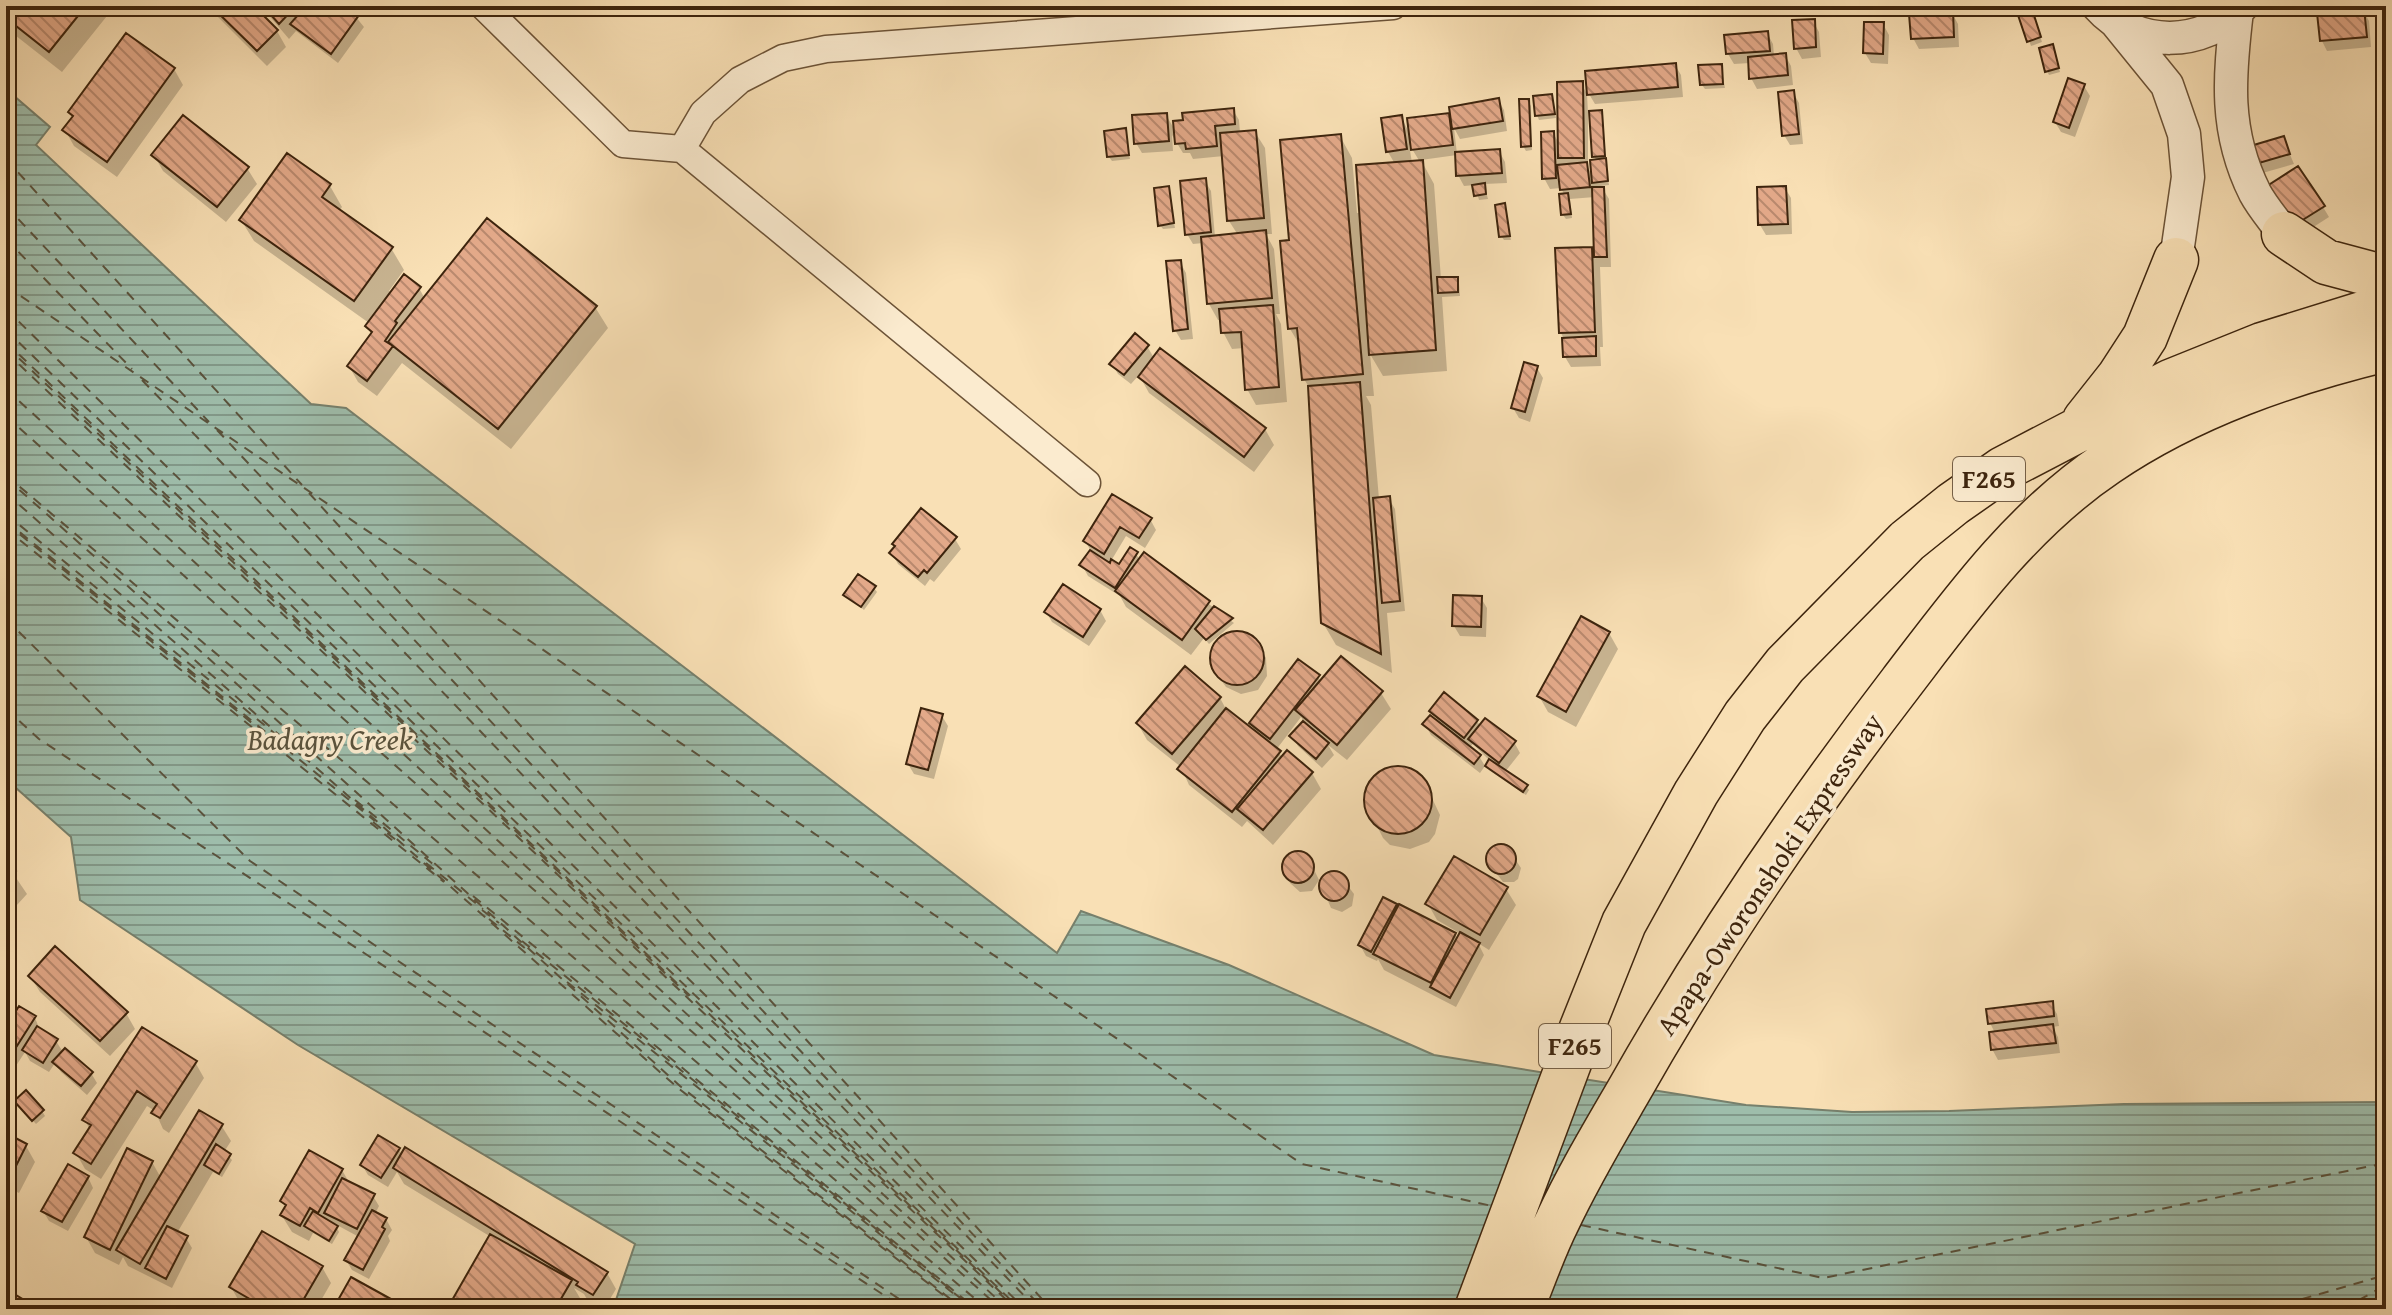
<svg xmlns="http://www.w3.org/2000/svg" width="2392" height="1315" font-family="'Gentium Book Plus',serif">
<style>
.water{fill:url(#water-rules);stroke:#77806c;stroke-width:2}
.shadow{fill:#0003;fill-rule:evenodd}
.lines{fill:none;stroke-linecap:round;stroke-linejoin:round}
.ferry{stroke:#5a523c;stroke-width:2;stroke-dasharray:10 8;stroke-linecap:butt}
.building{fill:url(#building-back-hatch);stroke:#3d240d;stroke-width:2}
.minor-casing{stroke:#6c5337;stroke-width:29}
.tertiary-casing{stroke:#6c5337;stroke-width:35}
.motorway-casing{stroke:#3d240d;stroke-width:47}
.minor{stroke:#fbebcf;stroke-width:26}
.tertiary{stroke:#fbebcf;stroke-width:32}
.motorway{stroke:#f9e0b5;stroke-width:44}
.labels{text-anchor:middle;stroke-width:7;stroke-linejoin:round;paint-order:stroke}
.shield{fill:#fbebcf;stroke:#766047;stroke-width:2}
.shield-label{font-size:26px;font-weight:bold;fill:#3d240d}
.street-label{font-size:28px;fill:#3d240d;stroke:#fbebcf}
.water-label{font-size:30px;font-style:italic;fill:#5a523c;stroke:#fbebcf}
</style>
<defs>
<pattern id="water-rules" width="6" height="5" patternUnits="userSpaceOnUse" patternTransform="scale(2)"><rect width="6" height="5" fill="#9ebdab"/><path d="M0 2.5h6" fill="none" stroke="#82998a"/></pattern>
<pattern id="building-back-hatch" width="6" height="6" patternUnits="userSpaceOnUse" patternTransform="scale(2)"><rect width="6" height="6" fill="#e3a989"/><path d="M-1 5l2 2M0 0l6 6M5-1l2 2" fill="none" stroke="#b9896e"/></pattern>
</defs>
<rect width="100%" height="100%" fill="#f9e0b5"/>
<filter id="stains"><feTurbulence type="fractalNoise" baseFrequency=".0025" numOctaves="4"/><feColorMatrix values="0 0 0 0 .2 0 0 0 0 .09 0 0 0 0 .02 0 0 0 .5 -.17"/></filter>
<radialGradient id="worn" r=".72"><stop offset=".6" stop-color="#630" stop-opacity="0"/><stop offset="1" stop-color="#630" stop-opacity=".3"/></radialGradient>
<path class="water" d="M6,89L50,127L36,145L311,404L346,408L1057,953L1081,911L1229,965L1434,1055L1746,1105L1852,1112L1949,1111L2124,1104L2386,1102V1309H628L616,1300L635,1244L298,1045L80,900L71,837L6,779Z"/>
<path class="shadow" d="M6,6H115L62,72L6,28Z
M207,6H251L277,31L286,47L267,66Z
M261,6H347L364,27L338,63L296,31L289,39Z
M2017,6H2030L2042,42L2031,46Z
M2363,10L2369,21L2371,47L2327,51L2322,41L2319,15Z
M1952,13L1958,24L1959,47L1919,49L1913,38Z
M1813,21L1819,32L1821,57L1802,59L1796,48Z
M1883,24L1889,35L1888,64L1871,63L1865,53Z
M1767,33L1773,44L1774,56L1785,55L1791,66L1793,85L1757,89L1751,78L1750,63L1734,64L1728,54Z
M2054,51L2060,72L2049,75L2047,71Z
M1675,65L1681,75L1683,97L1595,104L1589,94Z
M1721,66L1725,88L1705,89L1702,85Z
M174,69L183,85L117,177L74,146L65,130L74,118L70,112Z
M1581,83L1587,94L1588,113L1601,112L1603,117L1604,160L1609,185L1601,186L1609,199L1611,267H1600L1603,347H1600L1601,366L1571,367L1565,357L1564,339L1561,333L1591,249L1596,259L1595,197L1570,199L1572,218L1566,219L1563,215L1565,196L1561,188L1550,189L1544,178L1553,133L1560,145ZM1588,113H1591L1594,156L1597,161L1594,178L1588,168Z
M2084,86L2090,96L2075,137L2061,132L2055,122Z
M1793,92L1799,103L1803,144L1790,145L1784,135Z
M1551,96L1556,118L1539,120L1537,115Z
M1498,100L1504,110L1507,131L1460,139L1454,128L1457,154L1499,151L1505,162L1507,183L1484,184L1488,199L1479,200L1475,185L1464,186L1458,175L1457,155L1421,160L1434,184L1441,279H1457L1459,283L1460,296L1442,297L1447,371L1383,376L1370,354L1374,396H1366L1371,405L1379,499H1389L1395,509L1405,611L1387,613L1392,673L1336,645L1323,623L1310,389L1304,379L1301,347L1290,329L1291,242L1340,136L1352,158L1357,213H1361L1395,164L1388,152L1401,117L1410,134L1409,120L1452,114ZM1409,144L1420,162L1412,163Z
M1528,101L1531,106L1532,150L1526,151L1523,146Z
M1233,110L1239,120L1240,133L1255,132L1265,148L1272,234H1266L1274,249L1280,314H1276L1281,324L1287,402L1256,405L1247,389L1244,348L1232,349L1223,332L1222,320H1218L1209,304L1203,243L1193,244L1187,234L1205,181L1211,191L1215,237L1238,235L1229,221L1224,156L1193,159L1190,153H1183L1172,135L1173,151L1142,153L1136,143L1166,115L1176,132Z
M1124,130L1130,159L1112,161L1109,157Z
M2283,138L2294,164L2259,174L2253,164Z
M154,155L247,168L257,184L226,222L163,171Z
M330,186L342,207L339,211L391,248L404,270L389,291L392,293L419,288L425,299L595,307L608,328L511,449L402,363L377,396L358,382L349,366L372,335L367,326L369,323L254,241L241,220Z
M1168,188L1175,228L1163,229L1160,225Z
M1785,188L1791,198L1792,234L1766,235L1760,225Z
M2276,197L2323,207L2329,217L2301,235Z
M1504,206L1511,240H1504L1501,236Z
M1180,262L1186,273L1193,339L1181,340L1175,330Z
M1147,346L1154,358L1265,429L1274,445L1254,472L1149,393L1139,375L1131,384L1118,374L1112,364Z
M1537,368L1543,378L1530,422L1519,418L1513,408Z
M1113,496L1150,519L1156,530L1145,548L1126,536L1111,561L1119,566L1136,554L1140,560L1144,555L1234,623L1209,644L1204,638L1191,655L1126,607L1120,596L1088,576L1082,565L1091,551L1085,541Z
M955,539L961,549L934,582L930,579L925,586L898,564L892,553Z
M874,588L877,592L864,610L846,595Z
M1481,598L1487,608L1486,637L1460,636L1454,626Z
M1100,610L1106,621L1089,646L1052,622L1046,612Z
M1239,633L1247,635L1260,647L1266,658L1267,676L1258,690L1241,694L1226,687L1221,680L1214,669L1212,652L1222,638Z
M1609,633L1618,649L1576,727L1548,712L1539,696Z
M1318,677L1322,683L1381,693L1391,709L1347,760L1328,745L1334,755L1322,768L1298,746L1292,736L1304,722L1301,717L1276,750L1283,758L1312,773L1321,789L1273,845L1247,821L1242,827L1189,785L1181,767L1147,740L1138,724L1220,698L1227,711L1258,736L1251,723Z
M1432,711L1477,721L1481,727L1514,742L1520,753L1505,772L1526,786L1529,790L1526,795L1489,770L1487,766L1490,761L1473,744L1469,748L1479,756L1485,766L1480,773L1431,735L1425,724L1440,725Z
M942,716L948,726L934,779L914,774L908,764Z
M1396,768H1405L1423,779L1440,815L1435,834L1429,842L1410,849L1390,845L1383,838L1365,802L1366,792L1376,775Z
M1495,847H1507L1521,868L1518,879L1514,882H1503L1488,862L1491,851Z
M1303,854L1308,857L1319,880L1312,891L1300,892L1290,883L1283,866L1290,855Z
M6,863L27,894L6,917Z
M1339,874L1354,894L1352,906L1342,912L1331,908L1321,885L1327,875Z
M1506,889L1516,905L1489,950L1478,943L1484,955L1456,1007L1384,970L1378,959L1377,961L1366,956L1360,945L1396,905L1398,909L1455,934L1458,940L1461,934L1437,920L1428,904Z
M30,976L126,1013L135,1029L110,1056L40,992Z
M2051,1004L2057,1014L2059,1026L2052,1027L2058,1037L2060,1053L1998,1060L1992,1049L1995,1033L1990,1023Z
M35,1018L40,1030L56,1041L63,1052L91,1073L97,1083L87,1095L61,1072L55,1063L49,1072L30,1061L25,1052L14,1069L6,1064V1031Z
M143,1029L195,1062L204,1078L169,1133L163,1129L155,1111L147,1106L101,1179L85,1169L76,1153L90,1130L85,1120Z
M6,1083L13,1094L6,1111Z
M19,1106L42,1111L45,1116L36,1124Z
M221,1125L231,1141L224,1152L232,1160L222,1177L213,1172L177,1233L186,1238L192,1248L172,1288L128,1266L123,1257L119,1265L95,1253L86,1237L152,1162L161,1178Z
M6,1135L26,1146L35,1162L19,1193L7,1187L13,1197L6,1214Z
M399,1149L402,1156L607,1273L616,1289L604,1309L588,1301L584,1294L574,1288L583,1303L579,1309H449L491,1237L404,1184L397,1172L388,1187L368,1175L362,1165Z
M342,1170L350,1184L373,1196L379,1206L375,1214L386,1219L392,1230L388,1236L390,1241L369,1279L352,1270L346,1260L359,1237L335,1224L339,1232L332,1244L313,1233L309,1241L292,1232L282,1216L286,1209L282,1201Z
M88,1177L93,1188L68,1231L49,1221L43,1211Z
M322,1267L331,1283L316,1309H251L240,1303L231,1287Z"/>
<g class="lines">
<path class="ferry" d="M6,159L302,485
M6,206L209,422
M6,239L132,369
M6,286L1302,1164L1492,1206
M6,309L1025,1309
M6,330L1020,1309
M6,342L1018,1309
M6,346L689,996
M6,352L1016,1309
M142,380L1037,1309
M6,389L1008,1309
M6,416L1001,1309
M217,430L1043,1309
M6,475L987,1309
M6,478L185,637L680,1086L963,1309
M6,493L678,1088L961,1309
M309,493L1051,1309
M6,514L301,755
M6,521L375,821
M6,523L263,732
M6,529L444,882
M6,619L250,861L914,1309
M6,709L39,739L905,1309
M355,800L434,865
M373,822L396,840
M426,863L483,909
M473,896L976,1309
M482,910L499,923
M489,919L531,953
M522,941L955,1293
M567,982L954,1294
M1581,1225L1823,1278L2386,1163
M954,1293L974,1309
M2267,1309L2386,1275
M2343,1309L2386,1285
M2354,1309L2386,1302"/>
</g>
<path class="building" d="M6,6H86L49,52L6,18Z
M211,6H254L278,30L257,51Z
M263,6H296L279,24Z
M306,6H350L359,15L331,54L290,24Z
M2015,6H2031L2041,37L2027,42Z
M2364,8L2367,37L2320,41L2317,13Z
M1953,11L1954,37L1911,39L1909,14Z
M1815,19L1816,47L1794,49L1792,20Z
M1864,22H1884L1883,54L1863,53Z
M1768,31L1770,51L1726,54L1724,35Z
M126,33L175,68L107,162L62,130L73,116L68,112Z
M2053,44L2059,68L2045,72L2039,48Z
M1786,53L1788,75L1749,79L1748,57Z
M1676,63L1678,87L1587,95L1585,71Z
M1722,64L1723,84L1700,85L1698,65Z
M2068,78L2085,84L2069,128L2053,122Z
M1583,81L1584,158H1558L1557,82Z
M1794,90L1799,134L1782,136L1778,92Z
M1552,94L1555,114L1535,116L1533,96Z
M1499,98L1503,121L1452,129L1449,107Z
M1519,99H1529L1531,146L1521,147Z
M1234,108L1235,124L1215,126L1217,146L1186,149L1185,143L1175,144L1173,121L1183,120L1182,113Z
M1602,110L1605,156L1592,157L1589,111Z
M1167,113L1169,141L1134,144L1132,115Z
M1449,113L1453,145L1411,150L1407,118Z
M183,115L249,167L217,207L151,155Z
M1402,115L1407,149L1386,152L1381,118Z
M1126,128L1129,155L1107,157L1104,131Z
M1256,130L1264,218L1227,221L1220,133Z
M1554,131L1556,178L1542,179L1541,132Z
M1341,134L1363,374L1302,380L1297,328L1288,329L1280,241L1289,240L1280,140Z
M2284,136L2290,154L2252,165L2247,147Z
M1500,149L1502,173L1456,176L1455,152Z
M287,153L331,184L322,197L393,247L354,301L239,220Z
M1606,158L1608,181L1592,183L1590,160Z
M1423,160L1436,350L1369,355L1356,165Z
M1587,162L1590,187L1560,190L1557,165Z
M2298,166L2325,206L2293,226L2267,186Z
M1206,178L1211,232L1185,235L1180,181Z
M1485,183L1486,194L1474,196L1472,185Z
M1169,186L1174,223L1158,226L1154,188Z
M1786,186L1788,224L1758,225L1757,187Z
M1592,187H1604L1607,257H1594Z
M1568,193L1571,214L1561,215L1559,194Z
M1505,203L1510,236L1499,237L1495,205Z
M487,218L597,306L498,429L388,342Z
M1266,230L1272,298L1207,304L1201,237Z
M1592,247L1595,332L1559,333L1555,248Z
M1181,260L1188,329L1173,331L1166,261Z
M404,274L421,287L395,321L397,323L385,341L393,346L367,381L347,366L372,332L365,326Z
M1437,277H1458V292L1438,293Z
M1273,305L1279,387L1245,390L1241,332L1221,333L1219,309Z
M1135,333L1149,345L1124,375L1109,364Z
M1596,336V356L1563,357L1562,338Z
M1160,348L1266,428L1244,457L1138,377Z
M1524,362L1538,366L1525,412L1511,408Z
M1360,382L1381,654L1321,623L1308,386Z
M1112,494L1152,518L1139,538L1120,527L1104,554L1083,541Z
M1390,496L1400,601L1382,603L1373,498Z
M921,508L957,537L927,573L924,570L918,577L889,553L895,546L892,544Z
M1130,547L1138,552L1115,588L1079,565L1090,550L1110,563L1111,559L1119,564Z
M1144,552L1210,601L1182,640L1115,591Z
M858,574L876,586L861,607L843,595Z
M1063,584L1101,609L1083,637L1044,612Z
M1453,595L1482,596L1481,627L1452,626Z
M1214,606L1233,618L1206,640L1195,629Z
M1581,616L1610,632L1566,712L1537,696Z
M1210 658a27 27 0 1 1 54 0a27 27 0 1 1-54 0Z
M1341,656L1383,691L1337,745L1295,710Z
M1298,659L1320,675L1270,739L1249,723Z
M1185,666L1221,697L1172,754L1136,723Z
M1444,692L1478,720L1464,738L1429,711Z
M921,708L943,714L928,770L906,764Z
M1226,708L1281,751L1232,812L1177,769Z
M1430,715L1481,755L1474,764L1422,724Z
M1485,718L1516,741L1499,763L1468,739Z
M1303,721L1329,743L1316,759L1289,736Z
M1287,750L1313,772L1263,830L1237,809Z
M1489,759L1528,785L1523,792L1485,766Z
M1364 800a34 34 0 1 1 68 0a34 34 0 1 1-68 0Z
M1486 859a15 15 0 1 1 30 0a15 15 0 1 1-30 0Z
M1282 867a16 16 0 1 1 32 0a16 16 0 1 1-32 0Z
M1454,856L1508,887L1480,935L1425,904Z
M6,859L16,871L6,882Z
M1319 886a15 15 0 1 1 30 0a15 15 0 1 1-30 0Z
M1383,897L1397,904L1371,952L1358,945Z
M1399,904L1456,933L1431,983L1373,954Z
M1460,932L1480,943L1450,998L1430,987Z
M55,946L128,1012L100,1041L28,976Z
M2053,1001L2054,1016L1988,1024L1986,1009Z
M19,1006L36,1016L8,1060L6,1059V1027Z
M2053,1024L2056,1043L1991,1050L1989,1032Z
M37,1026L58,1039L43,1063L22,1050Z
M142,1027L197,1061L160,1118L151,1113L157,1104L137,1091L91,1164L73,1153L91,1125L82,1120Z
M65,1048L93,1072L81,1086L52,1062Z
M26,1090L44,1110L32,1121L14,1101Z
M199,1110L223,1124L140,1264L116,1250Z
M6,1133L27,1144L10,1178L6,1176Z
M378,1135L400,1148L381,1178L360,1165Z
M216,1144L231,1154L219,1174L204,1165Z
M405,1147L608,1272L593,1295L576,1285L578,1282L393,1168Z
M127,1148L153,1161L110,1250L84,1237Z
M309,1150L343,1169L318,1213L310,1208L300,1226L280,1215L286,1205L280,1201Z
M68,1164L89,1176L62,1222L41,1211Z
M342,1178L375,1194L357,1229L324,1213Z
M372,1210L387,1218L382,1227L385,1229L363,1270L344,1260Z
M313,1211L338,1226L329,1241L304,1226Z
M167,1226L188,1236L166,1279L145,1268Z
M262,1231L323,1266L298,1309H267L229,1287Z
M490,1234L572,1280L555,1309H447Z
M351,1277L409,1309H333Z
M6,1289L29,1303L26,1309H6Z"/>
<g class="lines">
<g class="minor-casing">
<path id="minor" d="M483,6L623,144L682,149L1087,483
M682,149L703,113L740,80L783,58L826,49L1393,6"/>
</g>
<g class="tertiary-casing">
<path id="tertiary" d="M2098,6C2136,49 2204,48 2242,6
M2237,11C2229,77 2224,131 2255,193C2263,208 2275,221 2284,234
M2115,21L2167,85L2184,134L2188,177L2176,260"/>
</g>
<g class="motorway-casing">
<path id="motorway" d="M2284,234L2326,262L2386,278
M2085,420L2119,377L2145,337L2176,260
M1477,1309L1582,1028L1624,923L1696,793L1745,716L1785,665L1907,541L1953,504L2003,469L2170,382L2262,345L2362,314L2386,310
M1521,1309C1533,1280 1543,1250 1557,1222C1578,1177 1603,1135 1628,1092C1709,949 1801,813 1901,683C1962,603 2022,520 2107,463C2191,406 2288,373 2386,349"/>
</g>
<use href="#minor" class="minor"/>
<use href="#tertiary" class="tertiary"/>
<use href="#motorway" class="motorway"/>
</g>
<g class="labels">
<g class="shield">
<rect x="1953" y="457" width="72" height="44" rx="6"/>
<rect x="1539" y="1024" width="72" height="44" rx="6"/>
</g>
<g class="shield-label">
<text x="1989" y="488">F265</text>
<text x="1575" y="1055">F265</text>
</g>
<g class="street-label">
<text transform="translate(1769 874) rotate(-56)" y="10">Apapa-Oworonshoki Expressway</text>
</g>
<g class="water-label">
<text x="330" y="750">Badagry Creek</text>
</g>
</g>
<rect width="2392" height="1315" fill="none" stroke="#f9e0b5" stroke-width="32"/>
<rect x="8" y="8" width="2376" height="1299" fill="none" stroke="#3d240d" stroke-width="4"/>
<rect x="16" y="16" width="2360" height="1283" fill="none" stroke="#3d240d" stroke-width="2"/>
<rect width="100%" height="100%" filter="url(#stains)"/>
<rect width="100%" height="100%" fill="url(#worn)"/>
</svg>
